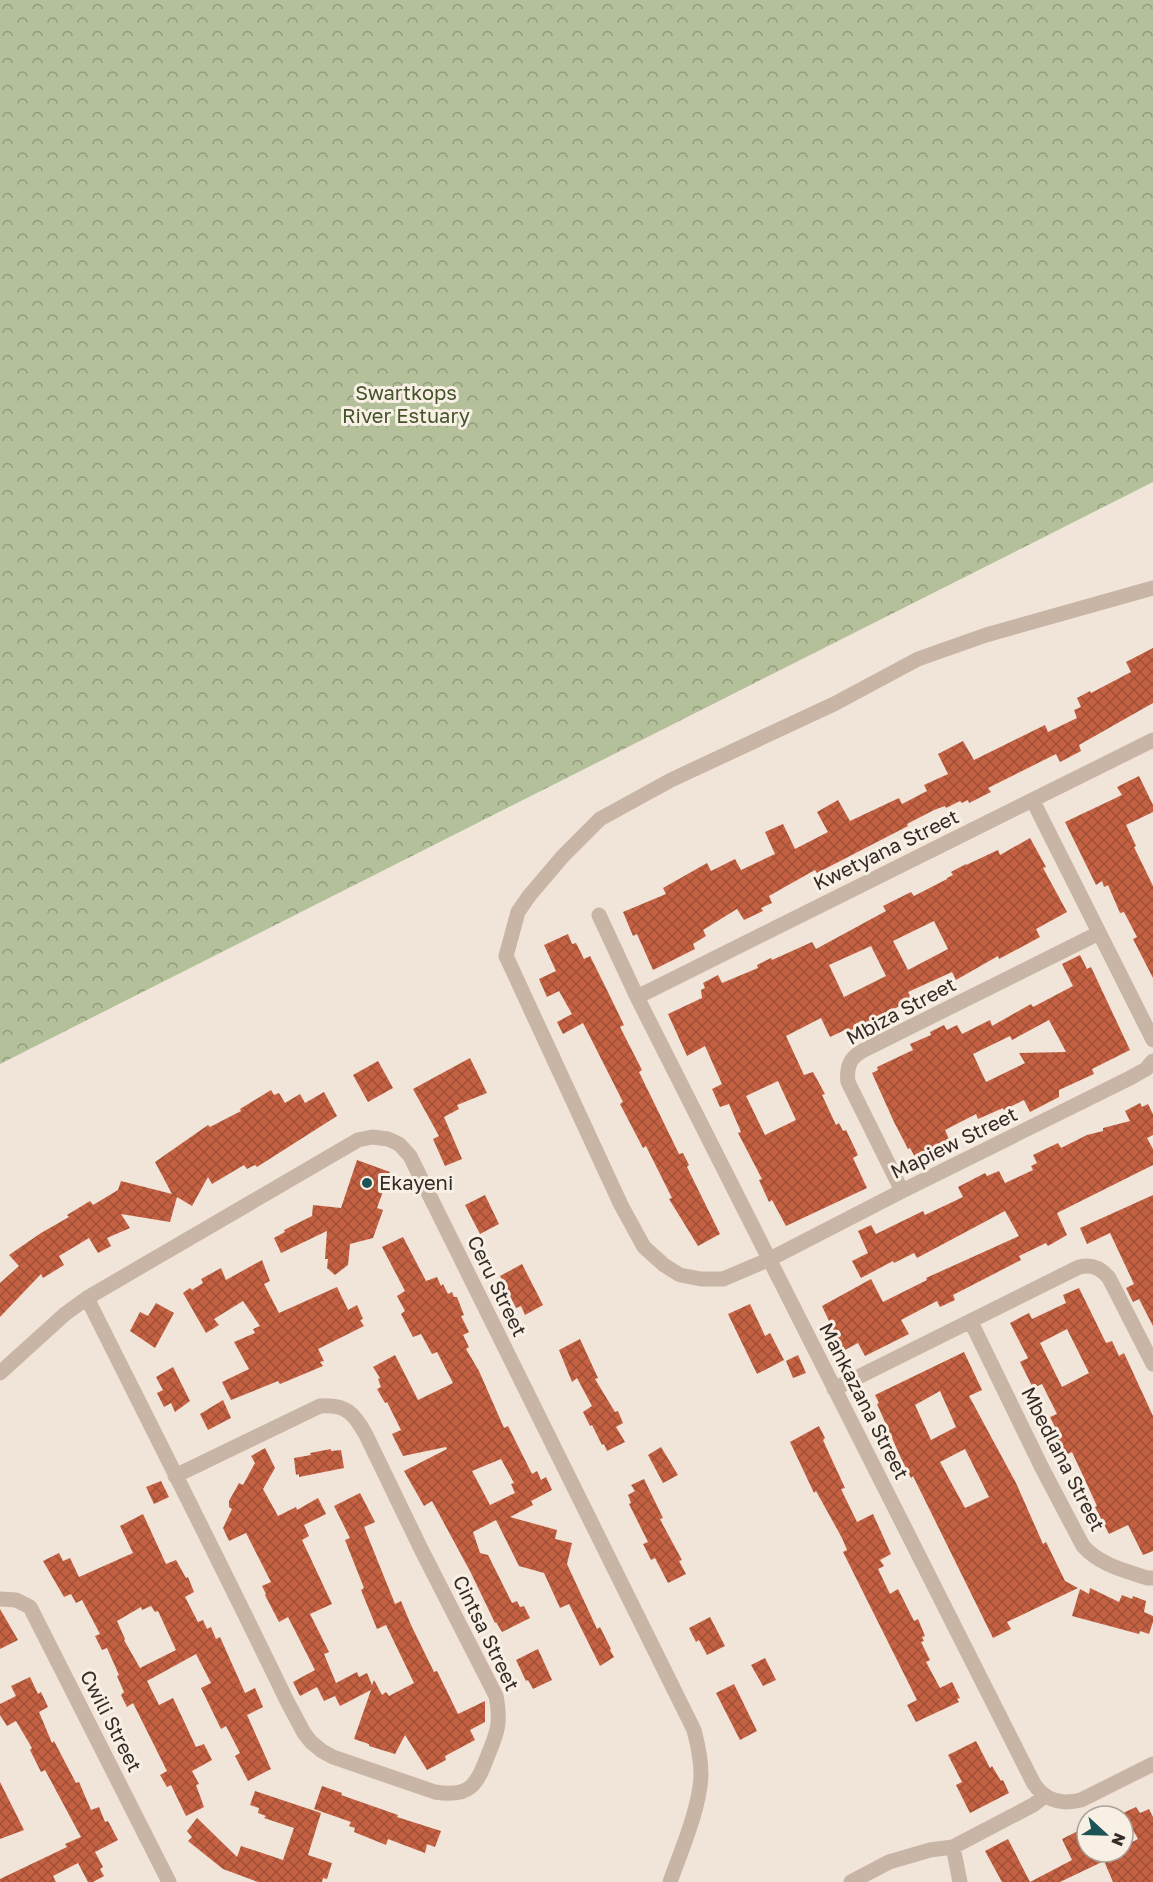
<svg xmlns="http://www.w3.org/2000/svg" width="1153" height="1882" font-family="'Golos Text',sans-serif">
<style>
.forest{fill:url(#forest-crowns)}
.building{fill:url(#building-cross-hatch);fill-rule:evenodd}
.lines{fill:none;stroke-linecap:round;stroke-linejoin:round}
.minor{stroke:#c9b5a5;stroke-width:15}
.poi-dot{fill:#1c5356;stroke:#f9f0e5;stroke-width:2}
.labels{text-anchor:middle;stroke-width:6;stroke-linejoin:round;paint-order:stroke}
.park-label{font-size:20px;fill:#44532a;stroke:#f9f0e5}
.street-label{font-size:20px;fill:#352b26;stroke:#f9f0e5}
.poi-label{font-size:20px;fill:#352b26;stroke:#f9f0e5;text-anchor:start}
</style>
<defs>
<pattern id="forest-crowns" width="20" height="18" patternUnits="userSpaceOnUse" patternTransform="scale(1.5)"><rect width="20" height="18" fill="#b3c099"/><path d="M2 6a3 3 0 1 1 6 0M12 15a3 3 0 1 1 6 0" fill="none" stroke="#929c7d"/></pattern>
<pattern id="building-cross-hatch" width="8" height="8" patternUnits="userSpaceOnUse" patternTransform="scale(1.5)"><rect width="8" height="8" fill="#c56143"/><path d="M0 0l8 8M0 8l8-8" fill="none" stroke="#a15038"/></pattern>
</defs>
<rect width="100%" height="100%" fill="#f1e5d9"/>
<path class="forest" d="M0,0H1153V482L0,1064Z"/>
<path class="building" d="M1153,648V703L1079,745L1081,751L1060,762L1056,754L988,788L991,792L969,803L968,800L962,803L960,801L946,808L945,806L934,810L907,824L908,826L817,873L815,870L783,888L769,896L772,903L761,908L763,911L744,920L737,909L703,930L706,936L693,944L695,949L653,970L637,934L633,936L623,912L666,894L663,888L707,863L711,871L735,859L741,870L775,854L765,832L783,824L795,849L828,832L817,812L838,800L850,821L899,798L902,804L927,791L924,785L948,774L938,754L963,741L974,760L1045,725L1048,732L1077,718L1074,710L1081,707L1077,698L1090,691L1091,693L1131,672L1126,662Z
M1139,776L1153,805V812L1126,825L1136,846L1134,847L1153,886V978L1133,939L1137,937L1124,912L1120,913L1108,885L1104,887L1102,881L1096,885L1065,822L1122,795L1117,787Z
M1030,838L1046,867L1043,868L1067,912L1036,929L1040,937L999,959L998,956L956,980L952,972L908,992L912,1000L847,1032L845,1030L830,1037L821,1018L786,1036L804,1075L813,1072L825,1094L822,1095L836,1125L839,1123L843,1131L846,1130L858,1155L853,1158L867,1188L786,1226L772,1200L769,1202L759,1180L762,1179L738,1133L741,1132L729,1104L720,1107L712,1089L722,1084L705,1046L687,1056L668,1014L702,998L701,990L705,988L703,983L718,975L722,983L758,968L757,965L771,958L772,960L812,942L816,949L886,911L883,906L911,892L914,896L947,879V878L953,875L951,872L966,864V865L998,850L1000,855ZM934,921L948,949L908,970L893,941ZM871,946L886,976L844,997L829,965ZM778,1081L796,1120L765,1135L746,1096Z
M568,934L572,944L576,943L584,959L590,956L605,986L624,1025L620,1027L642,1070L639,1072L679,1154L683,1153L689,1165L687,1167L720,1234L698,1246L669,1199L672,1198L646,1146L643,1148L620,1104L623,1102L583,1023L563,1034L557,1022L572,1014L559,991L547,997L539,979L556,971L544,945Z
M1080,955L1087,969L1091,967L1130,1050L1092,1069L1094,1074L1059,1090V1097L1030,1112L1024,1100L1004,1110L1003,1108L978,1119L976,1114L945,1130L953,1148L920,1166L910,1148L908,1149L894,1122L872,1073L878,1070L877,1067L913,1050L910,1044L931,1035L930,1032L944,1025L947,1030L957,1025L962,1034L990,1020L992,1026L1031,1004L1033,1007L1073,986L1062,964ZM1049,1020L1066,1052L1019,1053L1025,1063L986,1082L973,1054L1010,1036L1012,1040Z
M470,1058L487,1093L457,1105L459,1109L444,1117L462,1159L445,1166L433,1139L439,1136L413,1089Z
M378,1061L393,1088L368,1102L353,1075Z
M271,1090L274,1095L279,1093L285,1103L300,1094L305,1103L324,1092L337,1116L257,1167L255,1165L247,1169L244,1165L212,1184L208,1177L192,1206L177,1197L170,1222L121,1214L130,1228L107,1238L111,1246L98,1253L89,1238L59,1256L64,1265L43,1278L41,1274L0,1317V1283L19,1266L9,1255L41,1233L69,1217L67,1215L90,1201L93,1205L118,1190L121,1181L172,1194L155,1162L208,1125L210,1127L241,1111L240,1109Z
M1140,1103L1142,1107L1148,1104L1153,1114V1135L1147,1138L1153,1149V1165L1057,1213L1067,1235L1048,1246L1046,1243L1019,1256L1021,1260L953,1295L955,1300L940,1307L937,1301L901,1320L909,1334L865,1356L858,1343L843,1351L822,1306L871,1279L883,1302L927,1280L926,1278L1019,1236L1005,1211L917,1258L914,1253L894,1263L893,1261L861,1278L852,1261L868,1253L858,1231L871,1225L876,1234L923,1211L925,1215L963,1197L958,1187L985,1173L987,1176L999,1171L1005,1183L1033,1170L1031,1166L1037,1163L1033,1155L1058,1143L1061,1148L1087,1135L1103,1131V1128L1130,1121L1125,1111Z
M357,1160L390,1172L377,1208L383,1210L373,1238L350,1244L348,1265L335,1275L327,1268L328,1259H325L327,1231L281,1253L274,1238L285,1232L284,1230L312,1216L313,1205L341,1208Z
M485,1195L499,1224L480,1234L465,1205Z
M1153,1195V1326L1139,1299L1133,1302L1126,1288L1134,1284L1110,1233L1087,1244L1080,1228Z
M403,1237L426,1281L437,1277L441,1286L443,1284L448,1294L452,1292L454,1297H457L464,1315L461,1316L469,1332L463,1335L469,1347L466,1349L479,1371L504,1428L508,1426L532,1474L537,1471L541,1480L546,1477L552,1490L531,1501L533,1505L510,1517L557,1530L555,1539L572,1543L567,1564L597,1629L600,1627L611,1649L610,1650L614,1657L600,1666L569,1604L560,1608L544,1573L519,1566L496,1520L473,1532L480,1553L488,1555L512,1603L517,1601L520,1607L524,1606L530,1618L502,1632L496,1622L495,1623L471,1573L432,1501L424,1506L404,1471L447,1449L446,1447L403,1456L392,1434L401,1430L387,1402L385,1403L377,1389L381,1387L378,1379L380,1378L373,1367L395,1355L418,1400L453,1383L437,1352L432,1354L421,1334L413,1337L401,1314L405,1311L397,1296L405,1291L382,1247ZM501,1459L514,1483L511,1484L515,1493L490,1505L472,1471Z
M262,1260L270,1281L264,1284L279,1313L337,1287L348,1310L357,1305L363,1319L360,1320L364,1326L318,1349L324,1361L320,1362L323,1366L280,1384L278,1381L231,1400L222,1382L249,1369L234,1342L255,1333L253,1329L260,1326L243,1301L214,1319L219,1325L206,1333L183,1293L190,1288L193,1291L192,1290L203,1283L201,1279L221,1268L226,1280Z
M522,1264L543,1305L525,1315L521,1306L516,1308L500,1276Z
M1079,1288L1106,1343L1112,1341L1119,1356L1124,1353L1153,1416V1551L1143,1555L1128,1525L1109,1534L1095,1507L1097,1506L1072,1452L1061,1457L1049,1430L1055,1427L1050,1417L1057,1414L1042,1384L1033,1388L1020,1362L1028,1358L1010,1323L1029,1313L1032,1319L1066,1303L1063,1295ZM1067,1329L1089,1373L1062,1387L1040,1343Z
M156,1303L174,1313L155,1348L130,1331L140,1312L148,1316Z
M750,1304L765,1336L770,1333L784,1360L757,1374L728,1314Z
M580,1339L598,1378L595,1379L615,1412L618,1411L623,1423L616,1427L625,1442L607,1451L604,1444L602,1445L592,1425L590,1426L583,1412L592,1406L577,1378L572,1382L559,1350Z
M964,1352L982,1390L969,1396L1016,1483L1043,1544L1046,1542L1065,1581L1078,1588L1007,1622L1011,1629L993,1638L913,1476L911,1478L900,1456L877,1404L879,1403L875,1395ZM940,1391L956,1427L931,1440L915,1405ZM965,1449L989,1497L965,1508L940,1462Z
M798,1355L806,1373L793,1378L786,1361Z
M173,1367L190,1401L175,1412L171,1403L164,1407L157,1393L163,1390L156,1377Z
M223,1400L231,1418L208,1430L200,1414Z
M819,1426L825,1438L823,1440L827,1449L845,1488L841,1489L857,1522L873,1514L891,1554L880,1560L884,1566L878,1569L890,1594L898,1589L914,1621L918,1619L925,1636L922,1637L924,1641L921,1642L930,1660L926,1662L940,1688L952,1682L960,1698L957,1699L959,1702L916,1722L907,1705L917,1700L843,1552L847,1550L842,1538L816,1491L814,1493L790,1442Z
M661,1447L678,1475L663,1483L648,1455Z
M265,1448L275,1468L263,1489L278,1516L296,1507L297,1510L318,1498L326,1514L304,1525L309,1536L302,1540L332,1604L310,1614L329,1652L324,1654L336,1683L357,1672L359,1677L367,1673L372,1685L374,1680L382,1695L386,1692L389,1696L414,1683L386,1625L377,1629L361,1590L364,1588L345,1540L350,1538L334,1506L360,1493L375,1522L364,1527L395,1604L401,1601L411,1625L434,1672L437,1671L458,1714L485,1701V1722L470,1730L475,1740L445,1756L446,1760L427,1770L405,1735L395,1754L369,1746V1744L354,1739L371,1690L340,1706L335,1696L324,1701L317,1687L300,1696L293,1682L315,1670L288,1617L279,1622L265,1595L266,1594L262,1586L271,1582L246,1533L229,1541L223,1528L232,1509L229,1507V1501L239,1483L243,1485L255,1463L251,1456Z
M331,1449V1451L341,1450L344,1468L299,1477V1474L296,1475L294,1458L311,1455L310,1453Z
M644,1479L663,1518L660,1519L663,1525L682,1560L679,1561L686,1574L668,1583L655,1558L651,1560L643,1544L648,1542L629,1504L631,1503L628,1495L635,1491L631,1485Z
M161,1481L169,1497L154,1504L146,1487Z
M143,1514L166,1564L176,1560L186,1578L188,1577L194,1592L185,1597L198,1622L203,1620L207,1629L211,1627L216,1639L220,1637L245,1693L255,1688L263,1707L247,1715L271,1769L248,1781L235,1756L240,1753L226,1726L221,1729L201,1688L211,1683L196,1654L147,1681L159,1705L173,1698L196,1747L204,1744L212,1760L192,1771L199,1784L196,1785L204,1807L186,1816L171,1785L167,1787L160,1775L167,1771L133,1703L127,1707L121,1695L124,1692L117,1676L119,1675L107,1648L102,1650L95,1636L100,1634L82,1600L76,1603L71,1594L64,1597L43,1561L59,1553L63,1561L70,1558L79,1577L133,1553L120,1526ZM151,1606L155,1612L158,1611L176,1650L140,1668L124,1640L125,1639L117,1621L141,1607L142,1610Z
M1090,1588L1119,1602L1122,1595L1132,1599L1133,1596L1146,1601L1144,1612L1153,1616V1622L1149,1634L1140,1631L1139,1634L1072,1616L1080,1589L1089,1594Z
M0,1609L18,1640L0,1649Z
M710,1617L725,1646L707,1655L699,1640L696,1642L689,1628Z
M538,1649L552,1680L533,1689L528,1680L526,1681L516,1660Z
M765,1658L776,1680L763,1686L751,1665Z
M30,1677L38,1694L41,1692L48,1707L39,1712L52,1743L54,1741L76,1783L79,1782L91,1810L99,1807L105,1822L108,1821L118,1840L95,1852L103,1867L100,1869L104,1876L93,1882H88L78,1863L53,1876L56,1882H0V1879L67,1847L65,1844L81,1837L45,1770L41,1772L30,1750L32,1748L16,1721L7,1726L0,1715V1704L16,1696L11,1686Z
M734,1684L757,1731L740,1740L716,1693Z
M976,1741L990,1768L992,1766L1001,1781L1003,1780L1009,1793L970,1813L956,1785L962,1782L948,1755Z
M0,1782L24,1830L0,1839Z
M322,1786L342,1793L341,1795L398,1815L397,1817L441,1831L435,1847L427,1844L425,1853L388,1839L386,1845L354,1832L355,1828L349,1826L351,1822L314,1809Z
M255,1791L321,1813L308,1855L332,1863L327,1879L323,1878L322,1882H258L223,1869L188,1841L192,1837L187,1831L197,1818L237,1857L241,1846L283,1860L294,1828L264,1818L266,1816L258,1813L259,1808L250,1805Z
M1136,1807L1140,1813L1149,1809L1153,1817V1882H1113L1104,1861L1060,1882H1002L985,1851L1008,1839L1030,1882L1072,1860L1062,1839L1082,1829L1087,1840V1852H1123V1847L1138,1839L1123,1813Z"/>
<g class="lines">
<path class="minor" d="M1153,588L986,635L918,659L834,704L671,780L600,819L563,856L529,896L518,912L506,956L621,1205L644,1247L664,1265L680,1275L701,1279H723L770,1259L902,1191L1130,1078L1146,1069L1153,1061
M1033,801L1153,1040
M599,915L637,997L1034,1784C1046,1801 1061,1805 1081,1800L1153,1764
M637,997L1153,740
M902,1191L848,1082C846,1067 850,1057 864,1050L1099,933
M87,1298C154,1432 222,1566 287,1701L304,1733L311,1742L322,1751L333,1757L435,1792C470,1798 477,1785 488,1755C498,1731 501,1722 496,1696L421,1549L366,1435C354,1413 346,1404 320,1406L175,1476
M971,1322L1042,1468L1083,1546C1100,1565 1124,1570 1147,1578H1153
M0,1373L65,1314L87,1298L358,1140L372,1137L388,1139L399,1144L410,1156L694,1730C698,1745 701,1759 701,1775C700,1808 681,1851 670,1882
M834,1389L1079,1267C1092,1264 1101,1268 1109,1278L1153,1364
M0,1599L16,1600L30,1607L169,1882
M953,1847L960,1882
M851,1882L889,1862L930,1850L953,1847L1033,1805L1045,1796"/>
</g>
<circle class="poi-dot" cx="367" cy="1183" r="6"/>
<g class="labels">
<g class="park-label">
<text x="406" y="400">Swartkops<tspan x="406" dy="23">River Estuary</tspan></text>
</g>
<g class="street-label">
<text transform="translate(886 850) rotate(-26)" y="7">Kwetyana Street</text>
<text transform="translate(901 1011) rotate(-28)" y="7">Mbiza Street</text>
<text transform="translate(954 1143) rotate(-26)" y="7">Mapiew Street</text>
<text transform="translate(497 1286) rotate(64)" y="7">Ceru Street</text>
<text transform="translate(864 1401) rotate(63)" y="7">Mankazana Street</text>
<text transform="translate(1063 1459) rotate(63)" y="7">Mbedlana Street</text>
<text transform="translate(486 1633) rotate(64)" y="7">Cintsa Street</text>
<text transform="translate(111 1721) rotate(63)" y="7">Cwili Street</text>
</g>
<g class="poi-label">
<text x="379" y="1190">Ekayeni</text>
</g>
</g>
<g transform="translate(1105 1834) rotate(112)"><circle r="28" fill="#f9f0e5" stroke="#aba199" stroke-width="1.5"/>
<path d="M0-4.5L10 22L0 15L-10 22Z" fill="#1c5356"/>
<text y="-9" font-size="16" font-weight="bold" text-anchor="middle" fill="#352b26">N</text>
</g>
</svg>
